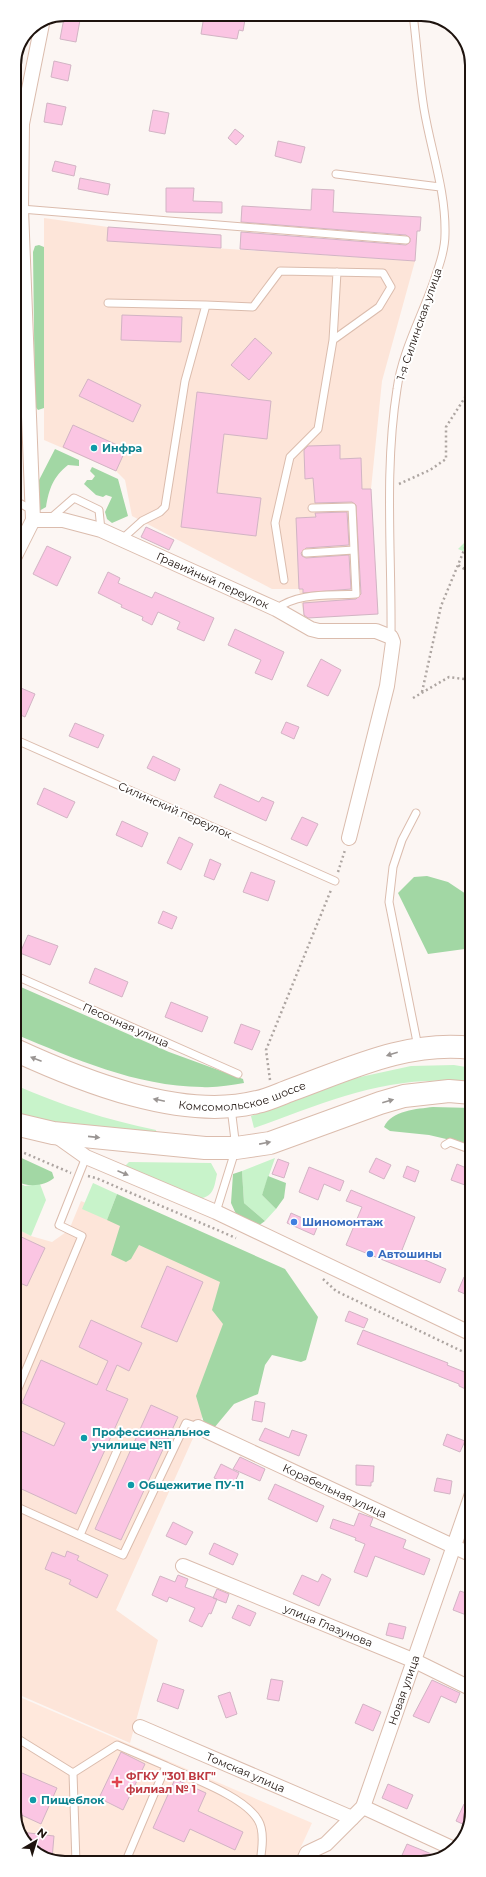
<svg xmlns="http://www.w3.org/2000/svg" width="486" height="1877" font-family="Montserrat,sans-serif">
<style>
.built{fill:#fde5d9}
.medical{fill:#ffe8dc}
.green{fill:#c8f3ca}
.forest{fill:#a2d7a4}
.building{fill:#fbc5e3;stroke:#d2b4c4}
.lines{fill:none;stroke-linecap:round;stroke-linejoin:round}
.service-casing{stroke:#dbbcad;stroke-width:9}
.minor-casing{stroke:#dbbcad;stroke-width:16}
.primary-casing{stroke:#dbbcad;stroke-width:24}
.path{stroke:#ada5a1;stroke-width:2.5;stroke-dasharray:2 3;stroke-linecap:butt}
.service{stroke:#fff;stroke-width:7}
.minor{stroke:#fff;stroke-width:14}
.primary{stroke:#fff;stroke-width:22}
.oneway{fill:#9a9593}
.culture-dot{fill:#0f9aa8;stroke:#fff;stroke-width:1.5}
.shop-dot{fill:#3f7fe0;stroke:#fff;stroke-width:1.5}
.health-dot{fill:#e0444e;stroke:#fff;stroke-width:1.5}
.labels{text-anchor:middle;stroke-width:4;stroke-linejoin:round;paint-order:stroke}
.street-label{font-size:11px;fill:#1e130e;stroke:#fff}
.culture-label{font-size:11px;font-weight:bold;fill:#0d838f;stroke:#fff;text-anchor:start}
.shop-label{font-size:11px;font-weight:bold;fill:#366cbe;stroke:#fff;text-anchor:start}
.health-label{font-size:11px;font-weight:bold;fill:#be3a42;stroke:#fff;text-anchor:start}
.rim{fill:none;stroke:#1e130e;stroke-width:2}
</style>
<rect width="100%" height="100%" fill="#fcf6f3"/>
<path class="built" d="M44,218L108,227V241L415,261L382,381L371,489L378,614L304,618L299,589H272L132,516L125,480L116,471L44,440Z
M81,1201L261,1277L198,1427L116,1610L158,1640L130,1743L15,1693V1228L31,1236L52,1242L69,1230Z"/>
<path class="medical" d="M15,1695L312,1823L294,1862L62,1863L31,1850L15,1821Z"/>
<path class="green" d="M471,536V554L458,549Z
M454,1065L472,1068V1083C392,1072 327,1102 254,1128L251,1116L351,1079L411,1066Z
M15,1085C61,1105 107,1120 156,1130L157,1136L15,1117Z
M275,1158L262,1195L276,1209L265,1221L244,1203L242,1171Z
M129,1162L211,1163L217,1174C214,1188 214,1197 197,1199L124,1167Z
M15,1181L25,1186L40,1184L46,1200L31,1236L15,1228Z
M93,1183L117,1194L107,1220L82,1209Z"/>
<path class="forest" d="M39,245L44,247V408L38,410L35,406L33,252L35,246Z
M14,327L17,434L14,456Z
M55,449L79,460V466L68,465C53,477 49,489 46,507L39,511L37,484Z
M92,467L118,479L128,516L112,523L107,519L105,512L112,497L106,495L103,497L96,495L84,484L87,480H92L95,476L90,471Z
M427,876L448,882L472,898V948L428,954L398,893L414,877Z
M14,984L169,1052L243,1079L244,1083C230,1085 216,1088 202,1087C135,1086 75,1059 15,1034Z
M433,1107L472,1108V1145L429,1135L390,1131L384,1127C392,1110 417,1109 433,1107Z
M15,1155L52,1172L54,1178C43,1187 27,1187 15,1181Z
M242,1171L244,1203L265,1221L258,1226L236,1214L231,1203L233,1174Z
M268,1176L286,1183L284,1198L276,1209L262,1195Z
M117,1194L285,1269L318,1317L306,1360L301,1362L272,1355L265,1365L258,1394L234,1404L214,1428L204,1423L196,1396L223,1324L212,1310L220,1282L139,1245L131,1259L126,1262L111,1255L120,1226L107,1220Z"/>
<path class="building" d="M207,14H246L243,31L239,30L237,39L201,34L204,16L207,17Z
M64,18L80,20L76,42L60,39Z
M54,61L71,65L68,81L51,77Z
M47,103L66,107L62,125L44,122Z
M153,110L169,113L165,134L149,131Z
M235,129L244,136L236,145L228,138Z
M278,141L305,147L301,163L275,156Z
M55,161L76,166L74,176L52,171Z
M80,178L110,184L108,195L78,189Z
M166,188H194L193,201L222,202V213L166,212Z
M312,189L334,190L333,212L421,217L420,231H417L415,261L240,249L241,232L406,245L410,242V238L406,235L241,222L242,206L311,210Z
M108,227L221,235V248L107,241Z
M122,315L182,317L181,342L121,340Z
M255,338L272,353L249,380L231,365Z
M88,379L141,405L133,422L79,396Z
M197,392L271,401L267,439L224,434L217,493L261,498L256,536L181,527Z
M73,425L126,449L116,471L63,447Z
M340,445V459L361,458L362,489H371L378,614L308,618L304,615L303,603L356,599L361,594L356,505L352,502L315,503L313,478L305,479L304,450L308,446Z
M347,512L349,545L306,548L301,553L302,556L306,558L349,555L351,589L303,593V589H299L296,518L316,517L315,513Z
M146,527L174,540L169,550L141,537Z
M47,546L71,557L57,586L33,574Z
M108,572L120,578L118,583L152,598L155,592L214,618L204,641L177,629L180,622L158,612L152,625L142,620L143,617L121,607L122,605L98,593Z
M235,629L284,652L272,680L255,673L261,660L228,645Z
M321,659L341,670L328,696L307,686Z
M14,685L35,694L25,717L14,712Z
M286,722L299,727L294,739L281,733Z
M75,723L104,735L98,748L69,736Z
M153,756L180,769L175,781L147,768Z
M220,784L259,802L262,797L274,802L266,821L214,797Z
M44,788L75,802L67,818L37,804Z
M302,817L318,824L307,846L291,839Z
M122,821L148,833L142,847L116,835Z
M179,837L193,844L181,870L167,863Z
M210,859L221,864L214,880L204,876Z
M251,872L275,881L268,901L243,892Z
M163,911L177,917L172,929L158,923Z
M28,935L58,946L50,965L20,953Z
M95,968L128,982L122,997L89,983Z
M171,1002L208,1017L202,1032L165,1017Z
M241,1024L260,1031L252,1050L234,1043Z
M376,1158L391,1165L384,1179L369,1172Z
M278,1159L289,1163L284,1178L272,1174Z
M457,1164L471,1170L465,1185L451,1180Z
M407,1166L419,1171L415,1182L403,1177Z
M309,1167L344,1181L340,1191L324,1184L318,1200L299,1192Z
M351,1190L415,1217L402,1250L446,1269L440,1283L346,1245L362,1207L346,1201Z
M291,1213L318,1225L314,1235L287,1223Z
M15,1234L45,1248L27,1286L15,1281Z
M167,1266L203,1282L177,1342L141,1327Z
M464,1277L472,1281V1297L458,1291Z
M349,1311L368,1319L364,1328L345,1321Z
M91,1320L142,1343L129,1371L117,1365L106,1390L128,1399L76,1514L15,1486V1428L54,1446L65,1423L22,1403L41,1360L97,1385L108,1361L79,1347Z
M363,1330L448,1363L447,1365L472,1375V1392L459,1386V1384L357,1344Z
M255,1401L265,1403L262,1422L252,1420Z
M151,1405L178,1417L121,1540L95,1529Z
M265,1428L289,1438L292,1430L307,1435L299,1456L259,1440Z
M447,1434L465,1441L460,1452L443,1445Z
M240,1457L265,1469L260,1481L233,1469Z
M221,1464L239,1473L233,1486L214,1478Z
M356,1465L374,1466L373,1482H371V1486L356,1485Z
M437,1478L452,1481L450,1494L434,1491Z
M275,1484L324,1506L317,1522L268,1499Z
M359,1513L373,1518L370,1526L406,1540L403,1548L430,1559L424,1575L375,1556L367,1577L354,1572L365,1544L355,1540L356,1538L330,1528L333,1519L354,1526Z
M173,1522L193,1532L186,1545L166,1536Z
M214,1543L238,1554L233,1565L209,1554Z
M67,1551L79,1556L77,1560L108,1575L97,1598L69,1584L71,1580L45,1569L52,1552L65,1557Z
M322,1574L331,1579L319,1606L293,1594L302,1575L318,1582Z
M178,1575L188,1579L185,1587L217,1599L211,1614L209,1613L202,1627L189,1621L195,1608L169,1597L167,1602L152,1595L160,1576L175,1582Z
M217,1589L229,1594L226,1603L213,1598Z
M460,1591L472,1595V1610L469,1616L453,1610Z
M238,1605L256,1613L250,1626L232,1618Z
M389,1623L406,1627L403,1639L386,1635Z
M271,1679L283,1681L279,1701L267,1699Z
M432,1680L460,1693L456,1703L441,1696L429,1723L413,1716Z
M163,1683L184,1690L178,1709L157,1701Z
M230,1692L237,1714L226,1718L218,1696Z
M363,1704L381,1712L373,1731L355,1723Z
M121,1752L145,1764L123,1810L99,1798Z
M15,1770L57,1788L41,1824L15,1812Z
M175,1779L206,1793L198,1811L243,1832L235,1850L190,1829L184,1842L153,1828Z
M388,1784L413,1795L407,1809L382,1798Z
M464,1804L472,1808L467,1826L456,1821Z
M21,1832L54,1836L52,1859L31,1850Z
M407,1844L439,1857L430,1862H399Z"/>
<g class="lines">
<g class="service-casing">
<path id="service" d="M336,174L440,187
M21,209L406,240
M108,303L206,305
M333,340L337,272
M14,500L32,510
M51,518L74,498L99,510L101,530
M122,539L142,521L160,512L165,507L185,381L206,305L253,307L280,271L383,273L391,287L379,307L333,340L318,429L290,457L275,523L284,580
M306,553L354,550
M276,609C299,592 329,596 356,594L352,507L312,508
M391,637C392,554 384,471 397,389C402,352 422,316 434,281C439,266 445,250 445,234C446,191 431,151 424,109C419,78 417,46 413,14
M14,739L335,881
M416,813L402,840L393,867L389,902L418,1047
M14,975L238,1074
M445,1145L450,1142L472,1150
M216,1212L236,1148L231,1108
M15,1396L82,1236L59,1225L86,1157
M15,1506L123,1555L186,1423L198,1427
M80,1535L119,1446
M15,1737L73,1773L76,1863
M73,1773L117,1745L166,1766
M125,1863L166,1766C191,1778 244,1796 258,1820C265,1831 262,1850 260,1862"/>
</g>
<g class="minor-casing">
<g id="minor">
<path id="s1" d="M33,520H63L101,530L276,609L311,629L319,631H376L391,637L393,642L387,686L349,838"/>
<path d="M14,558L33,520L21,209L22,124L42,24"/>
<path d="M55,1135L86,1157L216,1212L472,1334"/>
<path id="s2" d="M198,1427L472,1555"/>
<path id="s3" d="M183,1566L415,1661L472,1689"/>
<path id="s4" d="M140,1727L352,1818"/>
<path d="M363,1807L454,1849"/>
<path id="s5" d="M303,1862L307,1853L326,1844L363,1807L472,1494"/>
</g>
</g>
<g class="primary-casing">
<g id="primary">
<path id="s6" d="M15,1050C82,1081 182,1121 257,1102C268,1100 280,1094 291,1090C349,1069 408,1040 472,1048"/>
<path d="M15,1124L53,1133L205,1148H236L270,1143L380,1103L404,1096L449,1091L472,1093"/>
</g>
</g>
<path class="path" d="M399,484L430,470L446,459V427L471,388
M471,533L458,565L471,573
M422,692L441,606L458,565
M413,698L449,677L471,680
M338,872L345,850
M270,1080L266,1050L331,890
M15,1149L71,1173
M88,1176L96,1178L236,1238
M323,1279L336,1291L472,1356"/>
<use href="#service" class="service"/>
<use href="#minor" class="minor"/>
<use href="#primary" class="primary"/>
</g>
<defs><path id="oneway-solid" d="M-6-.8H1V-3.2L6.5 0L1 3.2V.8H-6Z"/></defs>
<g class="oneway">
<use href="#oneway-solid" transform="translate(392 1054) rotate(163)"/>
<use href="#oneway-solid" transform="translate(36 1059) rotate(-159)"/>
<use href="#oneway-solid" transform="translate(159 1100) rotate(-168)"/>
<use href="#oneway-solid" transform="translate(388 1101) rotate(-16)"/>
<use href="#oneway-solid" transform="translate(94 1137) rotate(6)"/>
<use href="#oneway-solid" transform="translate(265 1143) rotate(-11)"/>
<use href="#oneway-solid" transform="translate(123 1173) rotate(23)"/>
</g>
<g class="culture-dot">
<circle cx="94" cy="448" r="4"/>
<circle cx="84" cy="1438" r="4"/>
<circle cx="131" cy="1485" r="4"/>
<circle cx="33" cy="1800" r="4"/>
</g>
<g class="shop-dot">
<circle cx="294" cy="1222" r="4"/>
<circle cx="370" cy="1254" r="4"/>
</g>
<path class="health-dot" d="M115 1776h4v4h4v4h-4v4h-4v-4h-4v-4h4z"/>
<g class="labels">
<g class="street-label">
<text transform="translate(419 324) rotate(-71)" y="4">1-я Силинская улица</text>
<text dy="4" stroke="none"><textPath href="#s1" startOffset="192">Гравийный переулок</textPath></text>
<text transform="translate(175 810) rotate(24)" y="4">Силинский переулок</text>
<text transform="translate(126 1025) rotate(24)" y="4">Песочная улица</text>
<text dy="4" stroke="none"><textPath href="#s6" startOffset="238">Комсомольское шоссе</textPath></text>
<text dy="4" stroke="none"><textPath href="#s2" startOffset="151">Корабельная улица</textPath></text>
<text dy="4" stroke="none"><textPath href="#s3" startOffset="157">улица Глазунова</textPath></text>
<text dy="4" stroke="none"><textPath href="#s5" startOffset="207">Новая улица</textPath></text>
<text dy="4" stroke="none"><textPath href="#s4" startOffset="115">Томская улица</textPath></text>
</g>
<g class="culture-label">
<text x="102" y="452">Инфра</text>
<text x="92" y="1436">Профессиональное<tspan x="92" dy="13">училище №11</tspan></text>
<text x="139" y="1489">Общежитие ПУ-11</text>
<text x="41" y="1804">Пищеблок</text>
</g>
<g class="shop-label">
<text x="302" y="1226">Шиномонтаж</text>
<text x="378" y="1258">Автошины</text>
</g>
<g class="health-label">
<text x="126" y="1780">ФГКУ "301 ВКГ"<tspan x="126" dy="13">филиал № 1</tspan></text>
</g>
</g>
<path d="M0 0H486V1877H0ZM65 21H421A44 44 0 0 1 465 65V1812A44 44 0 0 1 421 1856H65A44 44 0 0 1 21 1812V65A44 44 0 0 1 65 21Z" fill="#fff" fill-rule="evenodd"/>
<path class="rim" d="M65 21H421A44 44 0 0 1 465 65V1812A44 44 0 0 1 421 1856H65A44 44 0 0 1 21 1812V65A44 44 0 0 1 65 21Z"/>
<g transform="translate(36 1841) rotate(38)" stroke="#ffffff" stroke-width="3" paint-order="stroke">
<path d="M0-3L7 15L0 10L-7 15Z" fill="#1e130e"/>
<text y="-6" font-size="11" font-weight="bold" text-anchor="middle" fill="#1e130e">N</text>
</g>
</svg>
